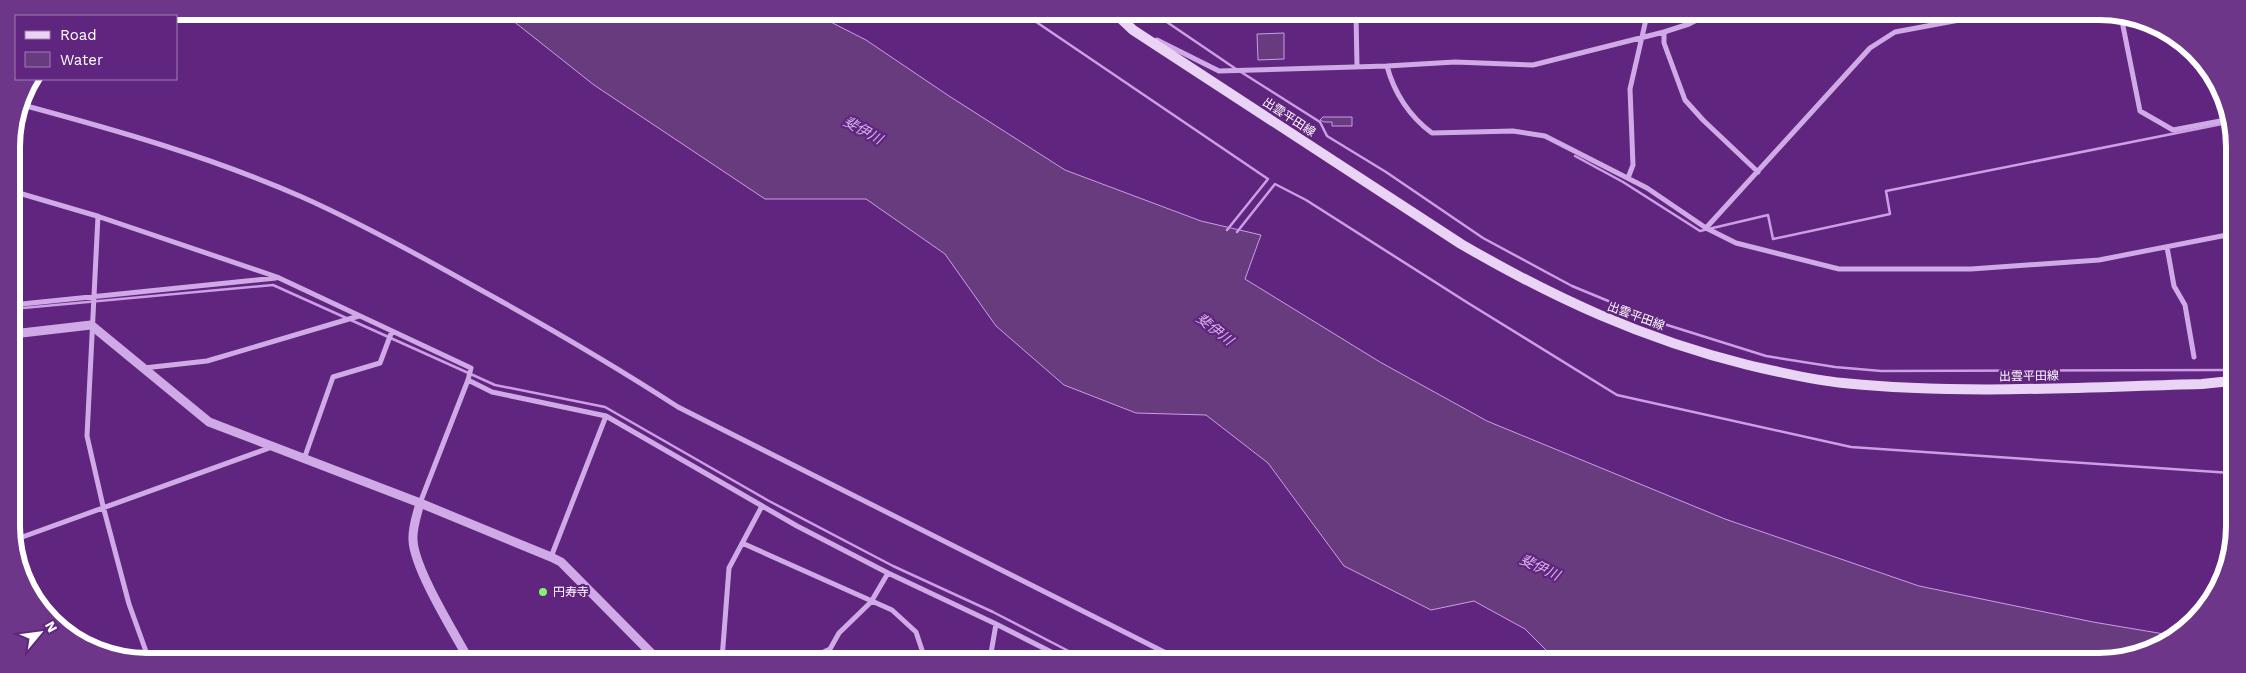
<svg xmlns="http://www.w3.org/2000/svg" width="2246" height="673" font-family="'Work Sans','Noto Sans JP',sans-serif">
<style>
.water{fill:#673b7d;stroke:#cc9ee6}
.lines{fill:none;stroke-linecap:round;stroke-linejoin:round}
.stream{stroke:#cc9ee6;stroke-width:2.5}
.minor{stroke:#d0aae6;stroke-width:5}
.tertiary{stroke:#d0aae6;stroke-width:9}
.secondary{stroke:#ead4f5;stroke-width:10}
.poi-dot{fill:#87ef6e;stroke:#60257e;stroke-width:2}
.labels{text-anchor:middle;stroke-width:4.5;stroke-linejoin:round;paint-order:stroke}
.street-label{font-size:12px;fill:#fff;stroke:#60257e}
.poi-label{font-size:12px;fill:#fff;stroke:#60257e;text-anchor:start}
.water-label{font-size:14px;font-style:italic;fill:#d9b5ed;stroke:#60257e}
.rim{fill:none;stroke:#fff;stroke-width:6}
</style>
<rect width="100%" height="100%" fill="#60257e"/>
<path class="water" d="M474,12L813,13L866,40L949,96L1065,170L1201,221L1261,235L1245,279L1380,362L1487,421L1725,519L1919,586L2093,622L2176,636L2151,652L2108,661L1556,660L1525,629L1474,601L1431,610L1344,566L1268,463L1206,415L1136,413L1064,385L996,326L945,254L866,199H765L594,85L512,20Z
M1284,33V59L1258,60L1257,34Z
M1323,117H1352V126H1332V122H1324L1320,120Z"/>
<g class="lines">
<path class="stream" d="M1023,13L1268,179L1227,230
M1155,14L1236,69
M1241,72L1320,122L1327,136L1386,172L1483,238L1572,286L1664,324L1766,356L1835,367L1881,371L2231,370
M1575,156L1623,182L1700,231L1768,215L1773,239L1890,214L1886,191L2232,122
M1237,232L1275,184L1306,200L1468,303L1617,395L1851,447L2231,473
M12,309L273,285L495,385L605,407L769,501L893,566L993,612L1084,659"/>
<path class="minor" d="M1356,14L1357,66
M2121,16L2140,111L2173,130L2231,119
M1664,32V43L1685,100L1703,120L1758,172
M1157,40L1219,71L1387,66L1455,62L1533,65L1664,32L1689,24L1706,15
M1387,66C1394,93 1410,117 1432,133L1513,131L1545,136L1647,188L1706,228L1736,243L1839,269H1971L2099,260L2232,234
M19,104C116,130 211,157 302,197C360,223 415,253 470,284C541,323 610,363 678,407L1178,659
M1628,178L1633,165L1630,89L1647,15
M12,191L97,216L277,277L471,368L468,380L420,503
M98,216L87,436L103,506L129,604L148,657
M1706,228L1870,48L1895,32L1970,18L1972,15
M2167,247L2174,286L2185,305L2194,357
M12,305L276,278
M144,368L207,361L359,316
M468,380L492,392L606,416L797,526L888,573L996,624L1065,659
M304,459L333,377L380,363L392,331
M14,540L272,447
M742,543L892,610L916,632L925,659
M551,557L606,416
M722,659L729,568L762,506
M809,659L830,649L839,633L871,602L888,573
M990,659L996,624"/>
<path class="tertiary" d="M13,334L91,325L209,422L420,503L551,557L561,562L656,658
M420,503C417,515 412,528 413,540C414,568 453,631 468,658"/>
<path class="secondary" d="M1115,13L1133,30L1461,244C1554,298 1643,339 1748,365C1779,372 1811,380 1843,383C1962,395 2083,387 2202,384L2231,381"/>
</g>
<circle class="poi-dot" cx="543" cy="592" r="5"/>
<g class="labels">
<g class="street-label">
<text transform="translate(1289 117) rotate(33)" y="4">出雲平田線</text>
<text transform="translate(1636 316) rotate(20)" y="4">出雲平田線</text>
<text transform="translate(2029 376) rotate(-1)" y="4">出雲平田線</text>
</g>
<g class="poi-label">
<text x="553" y="596">円寿寺</text>
</g>
<g class="water-label">
<text transform="translate(863 130) rotate(29)" y="5">斐伊川</text>
<text transform="translate(1215 329) rotate(38)" y="5">斐伊川</text>
<text transform="translate(1540 567) rotate(25)" y="5">斐伊川</text>
</g>
</g>
<path d="M0 0H2246V673H0ZM147 20H2099A127 127 0 0 1 2226 147V526A127 127 0 0 1 2099 653H147A127 127 0 0 1 20 526V147A127 127 0 0 1 147 20Z" fill="#6d3688" fill-rule="evenodd"/>
<path class="rim" d="M147 20H2099A127 127 0 0 1 2226 147V526A127 127 0 0 1 2099 653H147A127 127 0 0 1 20 526V147A127 127 0 0 1 147 20Z"/>
<rect x="15" y="15" width="162" height="65" fill="#60257e" stroke="#a07cb2"/>
<rect x="25" y="31" width="25" height="8" fill="#ead4f5" stroke="#a07cb2"/>
<text x="60" y="40" font-size="15" fill="#ffffff">Road</text>
<rect x="25" y="52" width="25" height="15" fill="#673b7d" stroke="#a07cb2"/>
<text x="60" y="65" font-size="15" fill="#ffffff">Water</text>
<g transform="translate(40 633) rotate(61)" stroke="#60257e" stroke-width="4" paint-order="stroke">
<path d="M0-4L9 19L0 12L-9 19Z" fill="#ffffff"/>
<text y="-8" font-size="14" font-weight="bold" text-anchor="middle" fill="#ffffff">N</text>
</g>
</svg>
